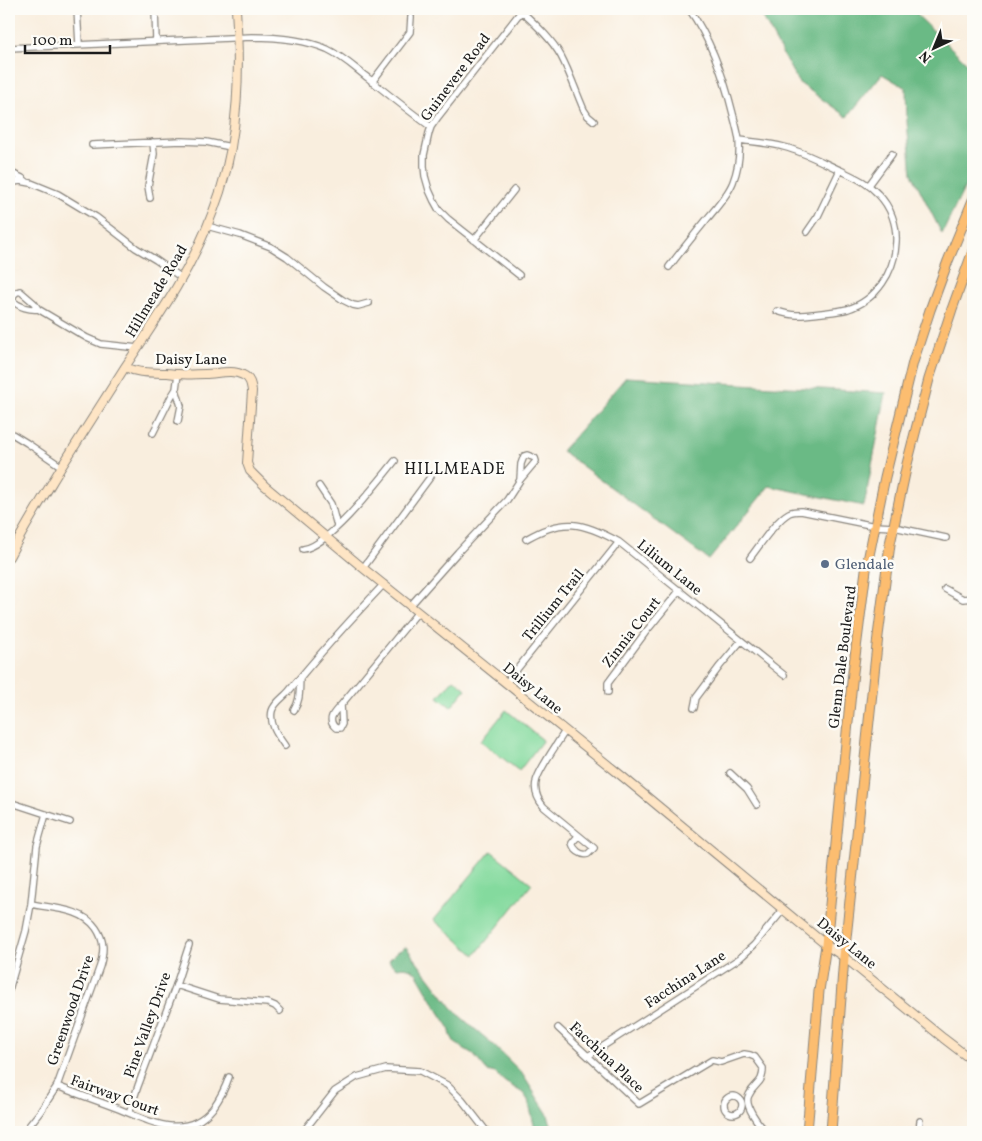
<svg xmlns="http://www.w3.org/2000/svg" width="982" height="1141" font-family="Vollkorn,serif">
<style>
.green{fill:#84da9e;stroke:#507b5d}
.forest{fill:#6bba85;stroke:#446b50}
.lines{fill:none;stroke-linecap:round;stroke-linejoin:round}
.street-casing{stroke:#8a857d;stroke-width:8}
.secondary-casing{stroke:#8a857d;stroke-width:10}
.primary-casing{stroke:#8a857d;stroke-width:11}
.street{stroke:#fff;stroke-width:5.5}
.secondary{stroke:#fee5c5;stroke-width:8}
.primary{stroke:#fcbd6f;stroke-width:9}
.service-dot{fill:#5c6f8a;stroke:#fdfcf7;stroke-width:2}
.labels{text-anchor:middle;stroke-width:5;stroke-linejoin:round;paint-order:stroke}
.street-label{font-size:15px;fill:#1c1c1c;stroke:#fdfcf7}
.service-label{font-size:15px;fill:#4e5e75;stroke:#fdfcf7;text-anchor:start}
.neighbourhood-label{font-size:16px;letter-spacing:1px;fill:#1c1c1c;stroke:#fdfcf7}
</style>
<rect width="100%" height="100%" fill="#fdfcf7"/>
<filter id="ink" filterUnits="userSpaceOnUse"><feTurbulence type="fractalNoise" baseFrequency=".02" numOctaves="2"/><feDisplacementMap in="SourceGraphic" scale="10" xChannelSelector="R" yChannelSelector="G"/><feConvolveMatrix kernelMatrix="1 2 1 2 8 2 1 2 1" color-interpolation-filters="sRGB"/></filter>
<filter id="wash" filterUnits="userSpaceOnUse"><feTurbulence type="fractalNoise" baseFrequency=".0096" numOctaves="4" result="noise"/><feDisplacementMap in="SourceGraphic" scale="20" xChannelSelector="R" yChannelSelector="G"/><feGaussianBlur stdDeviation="1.12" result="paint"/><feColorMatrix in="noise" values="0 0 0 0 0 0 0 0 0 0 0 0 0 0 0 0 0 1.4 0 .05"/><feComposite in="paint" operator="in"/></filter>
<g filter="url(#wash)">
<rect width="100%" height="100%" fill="#f9eede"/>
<path class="green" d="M454,679L466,689L451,707L438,697Z
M506,710L543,740L519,771L481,741Z
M491,851L532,884L475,955L434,920Z"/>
<path class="forest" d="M758,9H921L917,15L973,69V170L942,234L912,174L907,122L906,88L882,74L847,117L798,82Z
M626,377L886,393L864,506L769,486L709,560L562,451Z
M406,947L451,1006L461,1017L489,1041L521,1072L547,1113L554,1132H534L535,1129L528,1100L523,1093L505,1082L495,1073L487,1071L473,1054L455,1043L451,1036L449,1027L439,1012L417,974C411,968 406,966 398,968L391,964L389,960L397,952Z"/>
</g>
<g filter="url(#ink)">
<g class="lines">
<g class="street-casing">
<path id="street" d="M77,9L79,44
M155,9L156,41
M519,9C534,23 551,38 561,56C570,73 576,92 584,110L588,116L594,121
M9,48L252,37C278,37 303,39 327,49C342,56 355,68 368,78C389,95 409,111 431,127
M372,82L410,32L411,17
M739,140C754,142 769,143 784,147C804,152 822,162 840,170C854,177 867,182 878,194C891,207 897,225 896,242C895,271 877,300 848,309C840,311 830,312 822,313C803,315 795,317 777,311
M92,145L181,141L206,142L231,147
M9,172L22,178L27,182
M9,183L20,181L31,183L58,194L96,217L136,248L156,260L182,278
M869,185L892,154
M150,198L148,186L154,154L153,142
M207,226L240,235L271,247L287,257L324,287L343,300L353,305L358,306L369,303
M807,232L818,216L840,170
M474,240L514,190
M669,267C681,251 694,235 707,219C716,208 728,195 733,182C738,169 740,153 739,140C738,132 735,122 733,114C724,77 711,40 689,9
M519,275L448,219L439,210L434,201L429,190L425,176L424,166V155L429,133L431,127L438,117L523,9
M20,291L34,303L38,309C30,310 19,307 13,301C12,296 15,292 20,291Z
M38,309L87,338L101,344L138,348
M176,389L181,406L178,421
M9,432L27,443L62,467
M153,433L171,397L176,389L178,374
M527,455L535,458L536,461L520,480L521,464L524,456Z
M319,486L331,504L337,526
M526,539C563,517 583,522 619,542L784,675
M303,549C328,547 379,481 395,461
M750,558C760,545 776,520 789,513C793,511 797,511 801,511L875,526L894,527L946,538
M363,568L431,476
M945,589L963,599L973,598
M410,606L458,552L507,500L520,480
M506,683L619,542
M608,692V683L645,633L680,590
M341,705L418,612
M341,705L342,724L340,728H336C326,720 334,712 341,705Z
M694,708L696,698L720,666L741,641
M294,710C301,699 299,690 300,678
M565,731C558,743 538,770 536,782C534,792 538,800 544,807L594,848L588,854C581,856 574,850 572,843L578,836
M285,746C278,736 269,724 272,711C274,703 284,697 289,691C319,654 351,619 384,584
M730,773L747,789L757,805
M9,802L70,822
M176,985L219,999L268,1003L275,1006L280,1011
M9,990L26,931L31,904L37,846L46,814
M558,1028L639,1104L712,1060L721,1062L744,1054L750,1055L755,1057L763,1068C763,1085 755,1082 749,1095C743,1105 759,1125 767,1132
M588,1056L740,958L754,945L783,910
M57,1086C77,1094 98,1101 119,1109C151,1122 186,1141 213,1108C220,1098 225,1089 229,1077
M724 1105a9 9 0 1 1 18 0a9 9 0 1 1-18 0Z
M129,1113L138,1086L176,985L189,945
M24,1132L40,1112L57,1086L100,966C104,952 105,941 96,928C82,908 54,909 31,904
M303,1132L335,1091L357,1077L386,1069L420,1071L447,1085L462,1100L487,1132
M919,1132L920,1121"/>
</g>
<g class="secondary-casing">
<path id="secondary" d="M125,367C139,374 152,372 167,373C170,373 174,374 178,374C187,375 196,374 205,374C217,374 232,369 243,375C250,378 251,384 252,391L247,463L250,471L265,486L363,568L623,777L826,945L844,957L943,1038L973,1061
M9,557C25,526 44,496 62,466C83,433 104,400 125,367C142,341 160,315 176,288C194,258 209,225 220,192C239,133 240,70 236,9"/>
</g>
<g class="primary-casing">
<path id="primary" d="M807,1132L819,991L826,945L853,672L866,570L885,477L913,362L930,310L948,261L973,200
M831,1132L844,957L878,636L890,544L907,464L929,379L952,309L973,251"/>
</g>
<use href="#street" class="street"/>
<use href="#secondary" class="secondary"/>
<use href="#primary" class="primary"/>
</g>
</g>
<circle class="service-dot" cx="825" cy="564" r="5"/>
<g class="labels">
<g class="street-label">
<text transform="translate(455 77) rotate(-53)" y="5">Guinevere Road</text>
<text transform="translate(156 291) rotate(-59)" y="5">Hillmeade Road</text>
<text x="191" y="364">Daisy Lane</text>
<text transform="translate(670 567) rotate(39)" y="5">Lilium Lane</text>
<text transform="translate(553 605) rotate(-51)" y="5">Trillium Trail</text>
<text transform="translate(631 632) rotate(-52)" y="5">Zinnia Court</text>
<text transform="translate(842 657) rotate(-83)" y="5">Glenn Dale Boulevard</text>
<text transform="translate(533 688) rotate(39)" y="5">Daisy Lane</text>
<text transform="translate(847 943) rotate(39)" y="5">Daisy Lane</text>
<text transform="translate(685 979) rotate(-33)" y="5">Facchina Lane</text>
<text transform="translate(70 1010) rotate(-71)" y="5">Greenwood Drive</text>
<text transform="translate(147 1025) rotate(-70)" y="5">Pine Valley Drive</text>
<text transform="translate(607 1057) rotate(43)" y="5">Facchina Place</text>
<text transform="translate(115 1095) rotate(20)" y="5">Fairway Court</text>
</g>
<g class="service-label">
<text x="835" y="569">Glendale</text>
</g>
<g class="neighbourhood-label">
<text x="455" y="474">HILLMEADE</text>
</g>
</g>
<rect width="982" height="1141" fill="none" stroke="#fdfcf7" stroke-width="30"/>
<g transform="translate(934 48) rotate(224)" stroke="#fdfcf7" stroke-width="4" paint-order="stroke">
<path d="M0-4L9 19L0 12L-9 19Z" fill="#1c1c1c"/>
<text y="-8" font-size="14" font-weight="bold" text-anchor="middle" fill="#1c1c1c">N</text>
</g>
<path d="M25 45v8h85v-8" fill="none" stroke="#1c1c1c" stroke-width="2.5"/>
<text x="32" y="45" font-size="15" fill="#1c1c1c" stroke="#fdfcf7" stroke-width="4" paint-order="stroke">100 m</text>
</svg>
